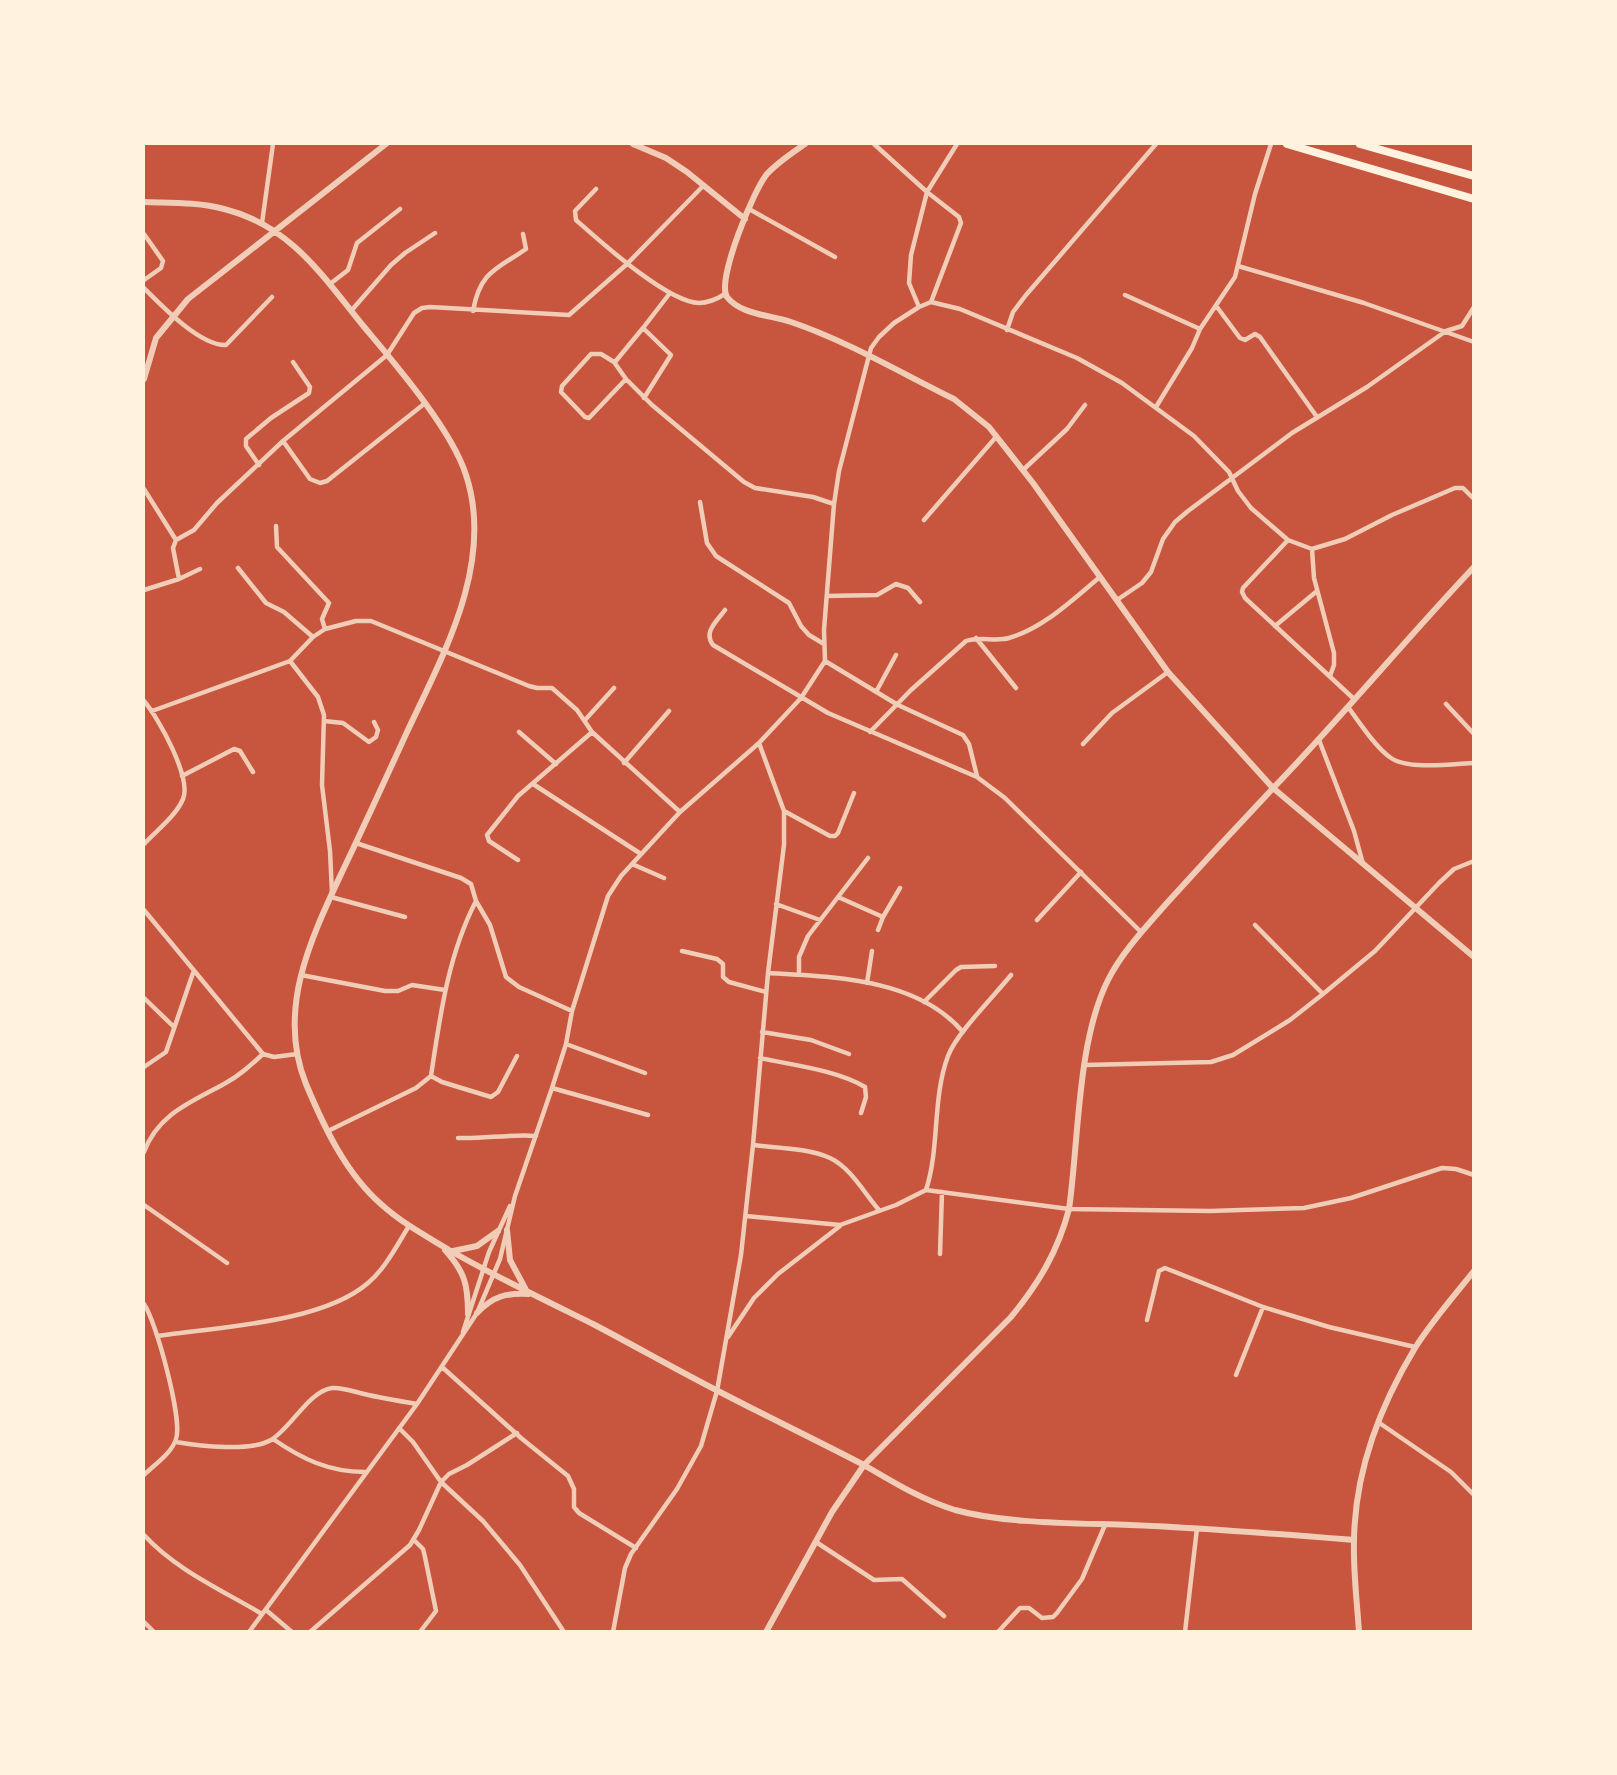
<svg xmlns="http://www.w3.org/2000/svg" width="1617" height="1775" font-family="'DejaVu Sans',sans-serif">
<style>
.lines{fill:none;stroke-linecap:round;stroke-linejoin:round}
.minor{stroke:#f1ccb7;stroke-width:4.5}
.tertiary{stroke:#f1ccb7;stroke-width:6}
.primary{stroke:#fff3e0;stroke-width:8}
</style>
<rect width="100%" height="100%" fill="#c8553d"/>
<g class="lines">
<path class="minor" d="M874,144L927,192L959,217L961,223L931,302
M596,189L575,211L576,220C601,242 667,302 699,303C709,303 717,299 725,294
M749,209L835,257
M262,223L273,144
M144,234L163,261L161,268L144,280
M1238,266L1364,303L1474,342
M330,284L348,270L357,243L400,209
M144,288C161,305 200,346 226,345L272,297
M1125,295L1200,329
M919,307L909,283L911,255L927,192L957,144
M1217,307L1240,338L1245,340L1255,334L1260,337L1317,417
M351,311L391,265L405,253L435,233
M473,311C480,271 497,269 526,249L523,234
M1007,330L1013,312L1026,295L1156,144
M615,362L643,328
M626,379L589,418L585,417L561,392L562,386L591,354H601L614,362L626,379L652,405L744,482L755,488L813,497L834,504
M644,398L671,355L643,328L670,293
M1156,407L1192,348L1200,329L1235,277L1255,194L1271,144
M283,441L310,479L320,483L327,481L424,404
M259,465L246,446V439L271,418L309,393L310,387L293,362
M1023,470L1067,429L1085,405
M144,489L176,540L173,548L179,579
M700,502L707,543L716,556L789,603L801,626L809,635L824,644
M924,520L996,437
M276,526L277,547L329,603L322,619L325,629
M176,540L194,530L217,503L283,441L387,355L414,313L422,308L430,307L569,315L627,264L704,185
M1288,540L1243,588L1242,592L1245,598L1354,699
M1312,549L1314,578L1334,653V665L1330,676
M238,568L266,603L284,612L313,637
M144,590L179,579L200,569
M827,596L877,595L896,584L908,588L920,602
M1117,600L1142,583L1151,572L1163,539L1175,522L1188,511L1292,433L1367,387L1446,331L1462,326L1474,307
M725,610C717,621 703,632 713,645L828,713L977,777L1005,798L1141,932
M1275,626L1317,591
M976,638L1016,688
M290,661L318,697L324,715L322,785L330,851L332,893
M825,661L898,705L963,735L969,744L977,776
M876,692L896,655
M144,701C158,717 192,778 183,799C176,816 156,831 144,844
M1446,704L1474,734
M1348,707C1359,722 1376,748 1391,758C1408,770 1453,764 1474,763
M152,711L290,661L313,637L325,629L356,621H371L529,686L537,688H552L577,710L592,732L680,812
M585,720L614,688
M324,721L343,723L369,742L376,737L378,730L374,722
M519,732L556,764
M870,732L911,690L966,641C980,636 995,642 1009,638C1044,628 1073,599 1100,577
M1319,740L1354,831L1363,864
M1083,744L1112,713L1168,672
M624,763L669,711
M182,776L234,749L240,751L253,772
M533,784L641,854
M784,811L830,836H835L838,833L854,793
M356,843L461,878L471,884L476,901L490,925L506,977L519,987L572,1011
M518,860L489,841L487,835L518,796L591,733
M632,864L664,878
M331,897L405,917
M838,897L883,917L900,888
M776,904L820,920
M144,910L263,1054L274,1057L297,1054
M1037,920L1081,872
M1255,925L1323,994
M878,930L883,917
M682,951L717,959L723,964V977L729,982L766,992
M768,973C834,977 917,978 963,1032
M301,975L385,991H398L412,985L445,990
M799,975V957L808,936L868,858
M867,983L872,951
M144,998L174,1027
M924,1002L956,970L961,967L995,966
M762,1032L811,1040L849,1054
M566,1044L645,1073
M760,1058C792,1065 837,1070 865,1087L866,1097L861,1113
M1085,1065L1211,1062L1233,1055L1290,1020L1323,994L1375,951L1439,883L1454,869L1474,861
M144,1067L166,1052L193,973
M431,1076L442,1082L491,1097L498,1092L517,1056
M552,1088L648,1115
M328,1131L416,1088L431,1076C440,1016 448,955 476,901
M458,1138C484,1139 509,1134 536,1136
M753,1145C777,1148 808,1148 830,1158C850,1167 865,1194 879,1210
M144,1152C158,1114 191,1102 224,1084C239,1076 251,1065 263,1054
M926,1190C940,1147 932,1099 948,1056C956,1034 995,995 1011,975
M144,1205L227,1263
M746,1216L840,1225L896,1205L926,1190L1069,1209L1210,1211L1304,1208L1351,1198L1442,1168L1456,1169L1474,1175
M940,1254L942,1192
M144,1304C156,1321 183,1420 176,1439C172,1453 154,1465 144,1475
M1147,1320L1159,1271L1165,1268L1263,1307L1329,1327L1415,1347
M463,1332L489,1252L510,1206
M158,1336C218,1327 322,1323 368,1283C385,1269 397,1245 409,1226
M728,1337L754,1298L778,1274L840,1226
M442,1367L521,1438L568,1476L574,1489V1507L579,1513L636,1548
M1236,1375L1263,1307
M1378,1422L1451,1472L1474,1495
M399,1428L413,1442L441,1482L483,1521L520,1565L564,1632
M273,1439C302,1459 329,1472 365,1472
M176,1442C200,1446 250,1452 271,1440C291,1428 309,1391 332,1388C343,1387 354,1392 364,1394C381,1398 399,1401 417,1404
M144,1535C176,1570 222,1590 262,1614
M414,1540L423,1549L425,1557L436,1611L420,1632
M816,1542L874,1580L902,1579L944,1616
M266,1610L292,1632
M144,1622L154,1632
M249,1632L417,1404L477,1313L500,1259L515,1196L552,1088L566,1044L572,1011L608,896L621,876L680,812L759,743L801,698L825,661L824,630L834,504L839,471L871,348L879,337L894,323L919,307L931,302L960,309L1077,358L1122,383L1194,436L1229,472L1238,491L1251,508L1288,540L1312,549L1345,539L1392,515L1455,488H1463L1474,499
M310,1632L410,1545L419,1530L441,1482L449,1474L467,1465L517,1433
M613,1632L625,1568L631,1554L677,1489L701,1446L717,1391L741,1255L753,1145L768,973L784,845V811L759,743
M998,1632L1020,1608H1029L1042,1618L1053,1617L1057,1613L1082,1579L1105,1525
M1185,1632L1197,1528"/>
<path class="tertiary" d="M633,144L666,158L687,172L745,219
M805,144C792,153 778,162 767,174C754,189 716,281 727,297C741,315 771,315 791,322C847,341 901,373 954,399L989,427L1033,483L1168,672L1273,788L1474,957
M144,202C170,203 198,202 224,209C292,226 323,277 365,328C396,365 452,430 466,475C495,563 443,655 407,732C386,778 365,824 343,870C311,938 276,1010 306,1084C324,1127 346,1174 382,1205C402,1223 426,1236 449,1250C496,1277 544,1300 593,1324C635,1346 677,1370 720,1392C768,1417 816,1440 864,1465C893,1482 922,1500 955,1510C1006,1524 1077,1523 1130,1525C1205,1528 1279,1534 1354,1540
M144,379L156,338L188,299L386,144
M507,1230L510,1260L526,1290
M445,1250C465,1272 468,1285 468,1314
M453,1251L477,1246L498,1231
M477,1313C493,1296 506,1293 528,1294
M766,1632L832,1512L864,1465L1011,1317C1039,1283 1058,1251 1069,1209C1079,1139 1077,1042 1108,980C1122,952 1146,927 1166,904C1203,863 1240,823 1278,783C1345,713 1407,638 1474,567
M1359,1632C1357,1601 1353,1571 1354,1540C1355,1472 1380,1406 1415,1348C1432,1321 1454,1296 1474,1271"/>
<path class="primary" d="M1287,144L1474,199
M1360,144L1474,176"/>
</g>
<rect width="1617" height="1775" fill="none" stroke="#fff3e0" stroke-width="290"/>
</svg>
